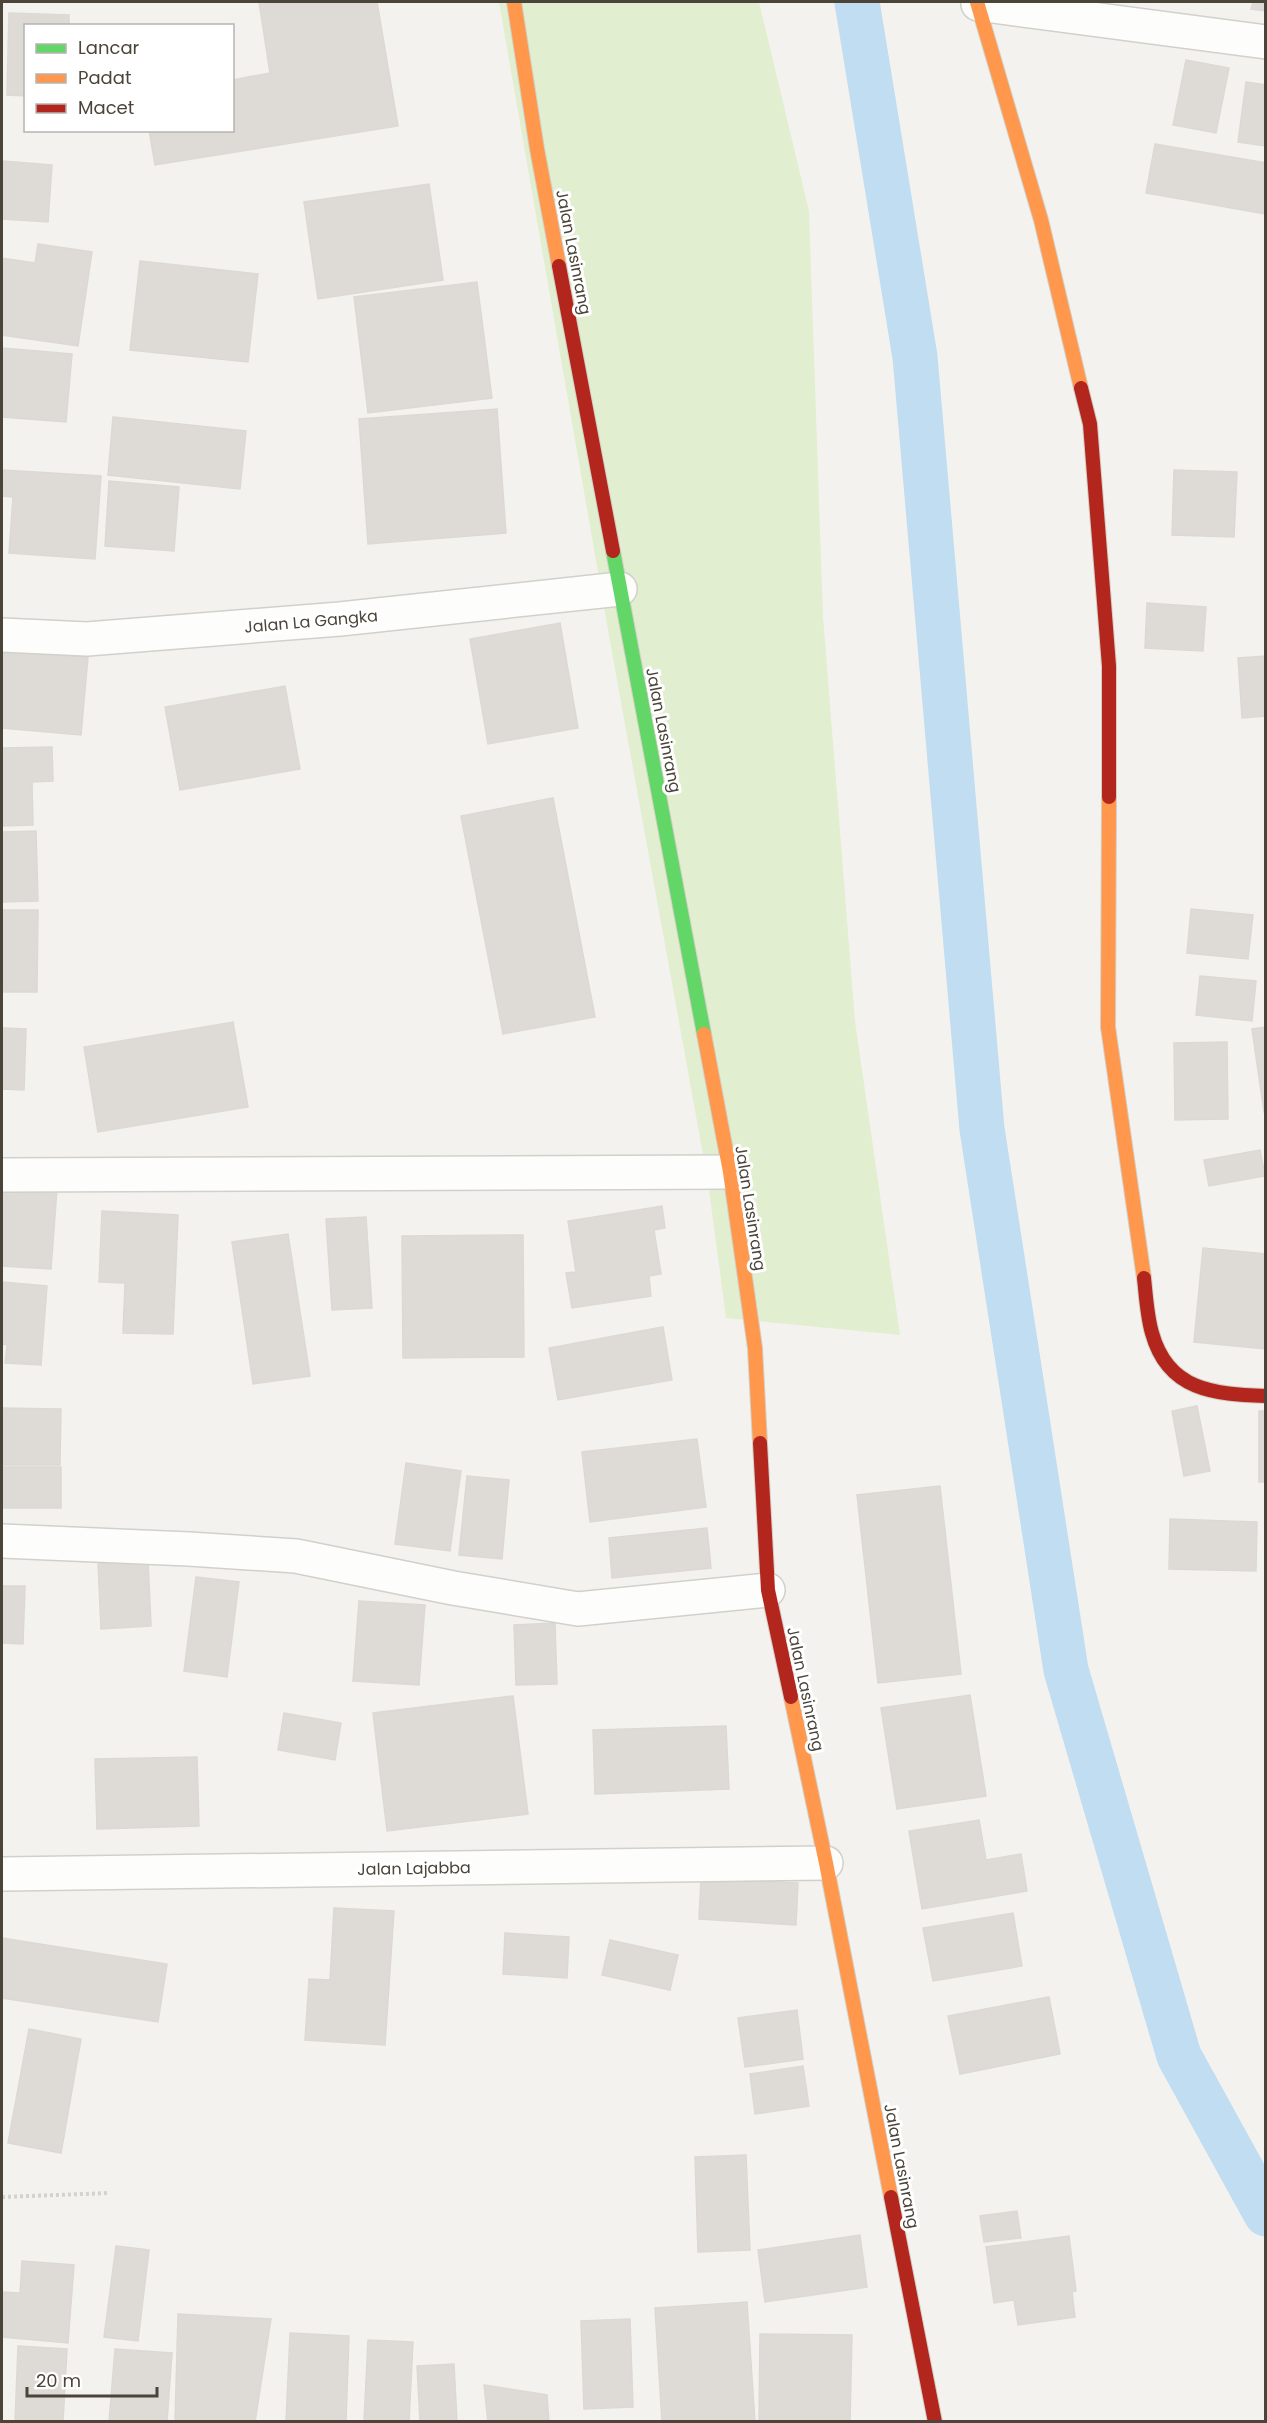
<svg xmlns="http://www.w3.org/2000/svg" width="1267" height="2423" font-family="Poppins,sans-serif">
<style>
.green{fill:#e1eecf}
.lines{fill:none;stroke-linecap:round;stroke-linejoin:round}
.canal{stroke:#c0ddf1;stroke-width:45}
.building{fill:#dedbd6;stroke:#dcd9d4;stroke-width:1.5}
.street-casing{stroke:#d2d0cb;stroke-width:36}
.fast-casing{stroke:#d3cfc5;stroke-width:16}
.slow-casing{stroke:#d3cfc5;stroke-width:16}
.jam-casing{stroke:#d3cfc5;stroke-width:16}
.path{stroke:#d3d2cc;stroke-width:4;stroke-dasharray:3 3;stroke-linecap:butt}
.street{stroke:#fdfdfc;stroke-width:33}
.fast{stroke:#63d668;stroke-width:14}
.slow{stroke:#ff974d;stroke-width:14}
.jam{stroke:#b3261e;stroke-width:14}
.labels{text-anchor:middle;stroke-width:6;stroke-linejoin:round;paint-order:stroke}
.street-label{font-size:16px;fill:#4b4439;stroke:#fff}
</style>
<rect width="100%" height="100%" fill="#f4f2ee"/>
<path class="green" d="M499,2H759L809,211L823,616L855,1021L900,1335L726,1318L708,1182L611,647Z"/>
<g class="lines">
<path class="canal" d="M857,2L915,357L982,1129L1066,1670L1179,2056L1266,2214"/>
</g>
<path class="building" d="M259,2H377L398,126L155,165L149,130H232V80L270,73Z
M1253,2H1266V11L1251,9Z
M9,13L69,15V26H26V96L7,95Z
M1186,60L1229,68L1216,133L1173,125Z
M1246,82L1266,85V146L1238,142Z
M1155,144L1266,163V214L1146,193Z
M2,161L52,165L48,222L2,219Z
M429,184L443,280L318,299L304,202Z
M38,244L92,252L78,346L2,335V258L35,263Z
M140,261L258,274L248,362L130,350Z
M477,282L492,398L368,413L354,297Z
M2,348L72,354L66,422L2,417Z
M497,409L506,533L368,544L359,419Z
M113,417L246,431L240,489L108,475Z
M2,470L101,476L95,559L9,553L13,497L2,496Z
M1174,470L1237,472L1234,537L1172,535Z
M109,481L179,487L174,551L105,546Z
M1147,603L1206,607L1203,651L1145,648Z
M560,623L578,728L488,744L470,639Z
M2,650L88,657L81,735L2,728Z
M1266,656V716L1242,718L1238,658Z
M285,686L300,769L180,790L165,707Z
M52,747L53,781L32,782L33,825L2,826V748Z
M553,798L595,1017L503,1034L461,816Z
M36,831L38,901L2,902V832Z
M1191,909L1253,915L1248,959L1187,953Z
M2,910H38L37,992H2Z
M1200,976L1256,981L1252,1021L1196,1015Z
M233,1022L248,1107L98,1132L84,1047Z
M1266,1027V1112H1264L1252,1029Z
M2,1028L26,1029L24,1090L2,1089Z
M1227,1042L1228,1119L1175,1120L1174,1043Z
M1260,1150L1265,1176L1209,1186L1204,1160Z
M2,1185L57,1189L51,1269L2,1266Z
M662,1206L665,1228L654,1230L661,1274L649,1276L651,1296L572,1308L566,1273L576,1272L568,1221Z
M102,1211L178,1215L173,1334L123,1333L125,1283L99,1282Z
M366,1217L372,1308L332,1310L326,1219Z
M288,1234L310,1376L253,1384L232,1242Z
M523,1235L524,1357L403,1358L402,1236Z
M1203,1248L1266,1254V1349L1194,1342Z
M2,1282L47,1286L41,1365L5,1363L7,1345L2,1344Z
M663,1327L672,1380L558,1400L549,1348Z
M1197,1406L1210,1471L1184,1476L1172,1411Z
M2,1408L61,1409L60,1465H2Z
M1259,1411H1266V1482H1259Z
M697,1439L706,1507L590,1522L582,1452Z
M406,1463L461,1471L450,1551L395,1544Z
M2,1467H61V1508H2Z
M467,1476L509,1480L502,1559L459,1555Z
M940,1486L961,1674L878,1683L857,1495Z
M1170,1519L1257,1522L1256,1571L1169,1569Z
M707,1528L711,1568L612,1578L609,1538Z
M148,1559L151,1626L101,1629L98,1562Z
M196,1577L239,1582L227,1677L184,1671Z
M2,1586H25L23,1644L2,1643Z
M359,1601L425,1605L419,1685L353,1681Z
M555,1623L557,1684L516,1685L514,1625Z
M970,1695L986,1796L897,1809L881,1708Z
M513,1696L528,1814L387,1831L373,1713Z
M284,1713L341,1723L335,1760L278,1750Z
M726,1726L729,1789L595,1794L593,1730Z
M197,1757L199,1826L97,1829L95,1759Z
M979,1820L986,1860L1021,1854L1027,1891L922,1909L909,1831Z
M701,1878L798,1883L796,1925L699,1919Z
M334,1908L394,1911L385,2045L305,2040L309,1979L330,1980Z
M1013,1913L1022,1966L933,1981L923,1928Z
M505,1933L569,1937L567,1978L503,1974Z
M2,1938L167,1964L158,2022L2,1998Z
M610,1940L678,1955L670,1990L602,1975Z
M1049,1997L1060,2054L960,2074L948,2016Z
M797,2010L803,2059L745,2067L738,2018Z
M29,2029L81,2039L61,2153L8,2143Z
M803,2066L809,2106L755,2114L750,2074Z
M746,2155L750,2250L698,2252L695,2157Z
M1017,2211L1021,2238L984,2242L980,2216Z
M860,2235L867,2287L765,2302L758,2250Z
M1069,2236L1076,2291L1072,2292L1075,2317L1018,2325L1014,2300L994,2303L986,2247Z
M116,2246L149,2250L138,2341L104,2337Z
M22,2261L74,2265L68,2343L2,2337V2292L20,2293Z
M747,2302L755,2422H662L655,2308Z
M178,2314L271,2319L255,2422H175Z
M630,2319L633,2407L584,2409L581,2321Z
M290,2333L349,2336L346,2422H286Z
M760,2334L852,2335L850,2422H759Z
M368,2340L413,2342L409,2422H364Z
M18,2346L67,2349L63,2422H15Z
M115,2349L172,2353L167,2422H109Z
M454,2364L457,2422H420L417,2366Z
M484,2385L547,2395L549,2422H488Z"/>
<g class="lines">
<g class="street-casing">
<path id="street" d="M978,4L1266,42
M2,635L87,639L340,619L620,589
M2,1175L730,1172
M2,1541L189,1549L296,1556L453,1588L578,1609L768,1590
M2,1874L826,1863"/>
</g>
<g class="fast-casing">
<path id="fast" d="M613,551L704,1034"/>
</g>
<g class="slow-casing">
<path id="slow" d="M514,2L537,149L559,266
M977,2L1041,220L1081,388
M1109,797L1108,1027L1144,1278
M704,1034L730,1172L755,1348L760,1443
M791,1697L826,1863L891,2197"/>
</g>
<g class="jam-casing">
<path id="jam" d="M559,266L613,551
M1081,388L1090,424L1109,666V797
M1144,1278C1146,1296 1147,1316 1152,1333C1168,1391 1214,1394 1266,1396
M760,1443L768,1590L791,1697
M891,2197L935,2422"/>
</g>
<path class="path" d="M2,2197L110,2193"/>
<use href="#street" class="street"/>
<use href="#fast" class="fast"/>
<use href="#slow" class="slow"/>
<use href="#jam" class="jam"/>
</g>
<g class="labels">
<g class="street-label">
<text transform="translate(574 252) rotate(79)" y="6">Jalan Lasinrang</text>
<text transform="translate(311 621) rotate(-5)" y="6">Jalan La Gangka</text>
<text transform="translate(664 730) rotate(79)" y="6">Jalan Lasinrang</text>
<text transform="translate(751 1208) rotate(81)" y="6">Jalan Lasinrang</text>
<text transform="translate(806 1689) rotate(78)" y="6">Jalan Lasinrang</text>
<text transform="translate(414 1868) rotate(-1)" y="6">Jalan Lajabba</text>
<text transform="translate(902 2166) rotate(79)" y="6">Jalan Lasinrang</text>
</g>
</g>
<rect width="1267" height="2423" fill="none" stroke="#4b4439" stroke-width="6"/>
<rect x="24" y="24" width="210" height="108" fill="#ffffff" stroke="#b7b4b0" stroke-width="1.5"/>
<rect x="36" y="44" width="30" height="9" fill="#63d668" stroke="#b7b4b0" stroke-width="1.5"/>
<text x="78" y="54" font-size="18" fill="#4b4439">Lancar</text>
<rect x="36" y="74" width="30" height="9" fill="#ff974d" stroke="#b7b4b0" stroke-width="1.5"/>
<text x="78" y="84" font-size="18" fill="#4b4439">Padat</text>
<rect x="36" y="104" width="30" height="9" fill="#b3261e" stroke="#b7b4b0" stroke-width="1.5"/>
<text x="78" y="114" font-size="18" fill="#4b4439">Macet</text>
<path d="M27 2387v9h130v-9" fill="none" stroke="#4b4439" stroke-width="3"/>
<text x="36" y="2387" font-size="18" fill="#4b4439" stroke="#ffffff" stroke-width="4.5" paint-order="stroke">20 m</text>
</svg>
